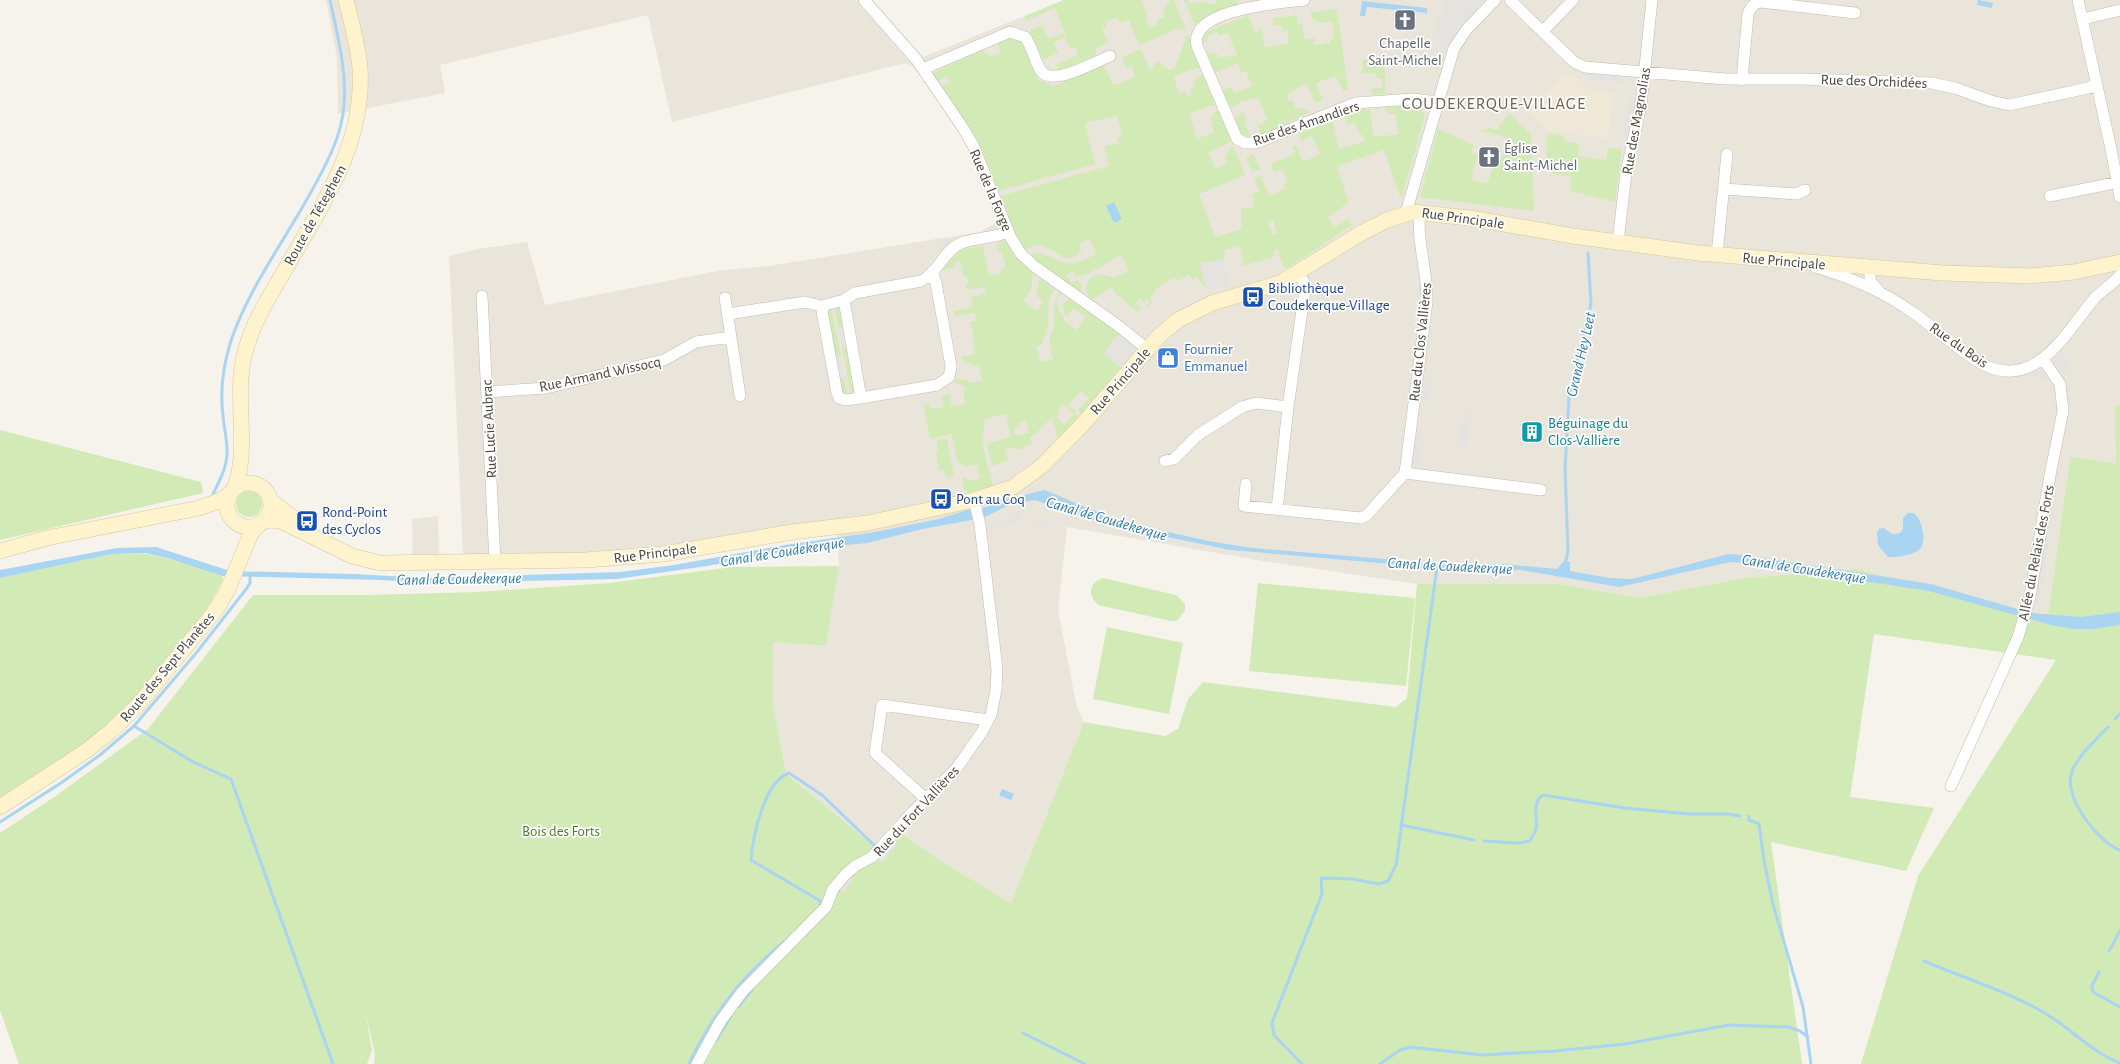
<svg xmlns="http://www.w3.org/2000/svg" width="2120" height="1064" font-family="'Alegreya Sans',sans-serif">
<style>
.residential{fill:#eae5da}
.education{fill:#efe8d6}
.green{fill:#d2eab5;fill-rule:evenodd}
.parking{fill:#e5e3e0}
.water{fill:#a9d4f2}
.lines{fill:none;stroke-linecap:round;stroke-linejoin:round}
.stream{stroke:#a9d4f2;stroke-width:3}
.street-casing{stroke:#c2bbae;stroke-width:12}
.secondary-casing{stroke:#d6c79b;stroke-width:16}
.street{stroke:#fff;stroke-width:11}
.secondary{stroke:#fff3cd;stroke-width:15}
.labels{text-anchor:middle;stroke-width:3.5;stroke-linejoin:round;paint-order:stroke}
.worship-label{font-size:15px;fill:#5b616d;stroke:#fff}
.street-label{font-size:15px;fill:#4b4439;stroke:#fff}
.transit-label{font-size:15px;fill:#164399;stroke:#fff;text-anchor:start}
.shop-label{font-size:15px;fill:#366cbe;stroke:#fff;text-anchor:start}
.culture-label{font-size:15px;fill:#0d838f;stroke:#fff;text-anchor:start}
.park-label{font-size:15px;fill:#4a7f2a;stroke:#fff}
.water-label{font-size:16px;font-style:italic;fill:#2e7ab2;stroke:#fff}
.quarter-label{font-size:17px;letter-spacing:1px;fill:#6e6250;stroke:#fff}
</style>
<rect width="100%" height="100%" fill="#f6f3ec"/>
<path class="residential" d="M326,0H873L923,57L1064,0H2120V405L2114,406L2116,463L2070,457L2048,617L1856,569L1744,578L1639,598L1561,584H1417L1263,561L1067,527L1058,609L1076,704L1084,722L1011,903L936,858L902,834L877,848L786,774L773,703V642L826,646L839,566L837,533L602,564L464,569H413L412,519L438,516L439,554H463L449,256L477,249L527,242L545,305L723,270L769,266L980,232L997,222L975,163L958,131L918,72L911,65L905,63L672,122L648,15L440,65L445,93L338,114L337,58Z"/>
<path class="education" d="M1564,74H1573L1590,90L1613,93L1608,139L1548,131L1528,111Z"/>
<path class="green" d="M1064,0H1142L1147,17L1146,21L1150,27L1158,24L1156,20L1164,17L1163,13L1169,0H1174L1186,30L1182,31L1180,28L1139,45L1129,20L1120,23L1117,17L1105,22L1107,27L1102,29L1108,42L1097,47L1095,56L1058,71L1056,65L1078,55L1075,47L1070,48L1065,37L1054,43L1058,53L1043,60L1030,33V30L1042,25L1048,39L1065,33L1055,8L1026,21L1025,16Z
M1184,0H1188L1189,3L1207,2L1208,4L1216,3V0H1236L1238,6L1196,23L1193,21Z
M1337,9L1348,89L1343,91L1336,76L1316,83L1323,100L1315,103L1307,84L1289,93L1287,98L1288,101H1293L1296,109L1302,108L1310,112L1260,135L1258,125L1266,121L1267,119L1258,98L1242,101L1233,107H1230L1223,90L1231,87L1234,93L1252,86L1246,71L1241,73L1238,63L1215,73L1207,52L1219,55L1220,58L1229,55L1230,58L1237,55L1228,33L1219,36L1217,32L1209,35L1206,42H1203L1204,35L1209,31L1248,15L1256,34L1262,27L1264,47L1288,44V31L1283,32L1282,25L1274,26V18L1297,15L1298,25L1302,24L1304,39L1315,38L1313,45L1330,43V40L1334,38L1333,21L1318,23L1313,19L1310,13Z
M1188,35L1202,68L1190,70L1174,77L1179,94L1185,91L1187,96L1192,94L1190,89L1195,87L1193,82L1204,73L1217,105L1206,107L1190,114L1197,139L1214,132C1211,123 1208,115 1219,110L1232,141L1208,153L1215,168L1227,164L1225,158L1230,148L1234,147L1245,175L1199,194L1215,237L1242,229L1241,209L1254,207L1252,194L1260,192L1254,178L1261,176L1269,196L1279,193V190L1286,188L1284,183L1287,182L1282,169L1274,172L1271,164L1295,154L1292,146L1296,145L1303,162L1320,154L1312,136L1301,141L1299,134L1332,120L1339,149L1365,141L1354,122L1347,126L1345,115L1359,110L1370,109L1373,136L1398,135L1396,114H1388L1385,108C1397,107 1425,99 1424,119L1402,196L1400,197L1384,150L1337,166L1349,202L1328,217L1335,227L1348,219L1352,225L1287,268H1284L1276,245V250L1273,251L1275,256L1244,266L1240,251L1242,250L1241,246L1225,250L1224,259L1200,264L1207,290L1196,277L1193,279L1188,274L1178,282L1174,277L1158,287L1150,298L1154,301L1148,308L1146,307L1149,301L1147,299L1145,302L1140,298L1136,303L1141,308L1138,313L1114,292L1112,287L1091,300C1077,282 1095,268 1113,278L1129,271L1121,255C1107,262 1090,276 1075,277L1073,271L1066,275L1071,283L1077,280L1082,285L1083,289L1079,292L1057,279L1032,258V255L1037,252C1066,262 1065,270 1096,254L1090,239L1079,244L1081,249C1069,272 1053,245 1038,245C1032,245 1029,250 1023,249L1014,236L997,197L1109,166L1104,146L1118,144L1117,138L1123,137L1117,116L1085,123L1095,164L995,192L941,87L950,82L947,77L950,75L937,81L931,74L982,50L989,56L1000,53L998,43L1011,37L1021,41L1037,79L1053,86L1104,65L1112,84H1118L1135,77L1132,66L1126,68L1122,57L1141,49L1150,70L1155,68L1153,64L1160,62L1162,66L1170,70L1175,68L1185,40L1184,37ZM1273,220L1277,233L1273,235L1268,222Z
M1385,59V94H1372V88H1382V79L1376,78V74L1362,73L1363,60Z
M1243,112L1246,120L1244,121L1251,138L1241,133L1234,119Z
M1509,113L1531,135L1534,211L1420,197L1438,129L1474,145L1471,153L1478,155L1472,172L1474,174L1472,180L1487,184L1496,159L1501,161L1506,138L1497,134L1478,131L1490,128L1497,130Z
M1547,134L1564,136V141L1579,143L1578,156L1606,160L1608,148L1622,149L1615,202L1570,191L1571,177L1557,175L1546,169Z
M1253,154L1260,169L1252,172L1246,158Z
M1006,241L1016,258L1033,272L1031,290L1023,301L1037,311L1044,301L1036,296L1040,278L1054,289L1049,301L1048,325L1042,345L1036,346L1040,362L1054,359L1050,351L1051,350C1047,334 1053,335 1054,322C1055,308 1051,304 1060,291L1062,292L1056,300C1060,315 1063,321 1076,330L1086,317L1073,308L1067,317L1064,315L1063,305L1069,298L1120,333L1104,353L1122,368L1081,414L1078,410L1089,398L1081,391L1068,405L1076,412L1074,414L1078,418L1058,439L1052,417L1035,434L1030,437L1032,444L1018,450V449H1014L1013,447L1005,449L1008,460L992,466L987,444L1011,437L1006,414L984,419C986,430 982,435 983,444C985,458 990,472 993,486L969,493L963,489L962,478L967,477L968,481L980,478L977,464L965,467L957,461L952,434L930,439L923,405L929,404L930,409L943,407L941,396L949,394L952,406L965,404L963,391L968,389L953,381L958,379L968,380L969,383L982,380L979,365L973,366L972,362L964,364L962,357L975,354L973,342L975,341L970,322L976,321L975,313L955,316L953,311L973,307L971,297L986,294L985,287L967,290L965,284H969L967,277L964,278L960,261L955,262L954,268L941,271L960,250L983,246L989,276L999,274L1002,268L1006,267L1002,252L998,250L996,244ZM1062,404L1074,414L1064,425L1056,417L1060,413L1057,410ZM1026,421L1029,433L1016,436L1014,428L1020,426L1019,422Z
M834,306L841,309L845,327L839,329Z
M831,307L841,356L834,357L827,311Z
M849,346L855,394L851,396L842,347Z
M844,378L848,396L842,395L837,379Z
M2120,405V1064H1861L1918,876L2056,660L1874,634L1850,797L1934,808L1906,871L1771,842L1802,1064H374L375,1054L365,1011L372,1050L367,1064H19L0,1010V833L57,795L148,729L253,595H367L478,592L609,583L733,567L839,566L826,646L773,642V703L786,774L877,848L902,834L936,858L1011,903L1084,722L1165,736L1178,729L1188,699L1203,682L1396,707L1407,698L1417,584H1561L1639,598L1744,578L1856,569L2048,616L2070,457L2116,463L2114,406Z
M0,430L201,482L203,493L0,540Z
M947,438L954,476L946,477L944,469L939,470L936,452L938,451L937,440Z
M236 504a13 13 0 1 1 26 0a13 13 0 1 1-26 0Z
M133,553C164,553 193,567 222,576L223,580L204,614L130,704L82,746L0,799V578L112,554Z
M1103,578L1176,595L1185,604V610L1178,620L1171,621L1098,605C1087,595 1089,583 1103,578Z
M1258,583L1415,598L1406,686L1249,671Z
M1107,627L1183,643L1169,714L1093,699Z"/>
<path class="parking" d="M1445,0H1488L1444,50L1432,36L1437,31L1434,23L1446,9L1441,4Z
M1585,72L1624,76V83L1584,80Z
M1631,93L1639,94L1629,140L1621,138Z
M946,238L951,242L943,251L939,246Z
M1224,259L1231,284L1207,290L1200,264Z
M845,327L849,346L842,347L839,329Z
M1120,333L1138,348L1122,368L1103,353Z
M2065,352L2070,376L2058,372L2054,358Z
M841,356L844,378L837,379L834,357Z
M2037,368L2047,371L2048,380L2030,377L2029,371Z
M1423,376L1431,377L1428,405L1420,404Z
M1463,409L1471,410L1466,448L1458,447Z
M1416,428L1423,429L1420,464L1412,463Z
M2049,469L2060,471L2039,605L2026,603Z
M1019,512L1022,519L1010,526L987,529L986,523L1008,520Z
M1044,521L1052,522L1050,529H1034L1033,522Z
M893,840L898,844L882,863L877,859Z
M849,876L853,880L842,893L838,889Z"/>
<path class="water" d="M1978,0L1993,3L1992,8L1977,5Z
M1362,1L1427,8V13L1367,7L1365,16H1360Z
M1114,202L1122,219L1114,223L1106,206Z
M1045,490L1087,508L1134,524L1208,541L1252,548L1385,559L1437,565L1503,564L1557,569L1564,561L1570,562V571L1609,578L1632,579L1729,554L1750,556L1931,584L2031,613L2081,617L2120,612V625L2093,629H2073L2051,625L1929,591L1745,563L1730,562L1619,587L1521,570L1443,571L1403,565L1231,550L1109,525L1035,500L1011,504L985,517L972,520L922,529L867,543L786,551L707,566L617,579L431,583L382,580L222,576L168,558L146,553H133L112,554L0,578V570L117,548L156,547L230,571L353,574L426,578L620,572L674,565L785,545L875,532L939,519L970,509L983,508L1006,499Z
M1908,513H1914C1922,520 1928,542 1919,550C1912,555 1896,558 1888,557L1878,545L1877,532L1879,529L1884,528L1892,534L1900,533L1903,529V518Z
M1002,789L1014,794L1011,800L999,795Z"/>
<g class="lines">
<path class="stream" d="M213,494C219,482 226,469 227,455C228,442 224,429 223,416C220,392 223,367 230,344C246,292 285,240 311,192C326,165 342,136 344,105C347,70 337,34 330,0
M1565,564L1568,552L1565,469L1569,396L1591,304L1588,253
M2115,719L2120,714
M134,726L193,762L231,779L333,1064
M2108,727C2097,739 2074,759 2071,775C2065,799 2098,842 2120,850
M1749,816V820L1759,824L1764,861L1773,904L1803,1007L1811,1064
M0,822L61,783L100,755L134,726L197,652L247,588L250,583V575
M1401,825L1474,840
M1484,841L1519,843L1530,841C1531,838 1535,833 1536,829C1538,817 1531,803 1543,795L1625,808L1689,814H1728L1740,816
M820,904L822,902L751,860C753,836 764,782 789,773L822,795L875,846
M2109,951L2120,931
M1924,961C1961,977 2001,989 2036,1008C2066,1023 2089,1051 2120,1063
M2099,972L2092,986L2093,992L2120,1007
M738,1007L752,990
M1023,1033L1085,1064
M716,1041L731,1016
M689,1064C706,1028 728,994 757,966C767,956 777,948 787,939
M1302,1064L1274,1035L1272,1023L1322,894L1321,878L1353,879L1379,884L1388,881L1396,865L1437,567
M1380,1064L1400,1050L1410,1047L1482,1055L1555,1051L1625,1044L1729,1025L1789,1027L1800,1031L1808,1037"/>
<g class="street-casing">
<path id="street" d="M864,0L916,59L963,128L973,145L1011,238L1021,254L1034,266L1120,327L1147,349
M1304,0C1281,3 1188,9 1197,46L1237,139L1245,143H1256L1355,103L1413,99L1438,102
M1510,0L1574,62L1585,67L1725,79H1802L1931,83L1955,88L1991,101L2009,105L2097,86
M2078,0L2111,149L2120,197
M2083,19L2120,10
M1543,31L1573,0
M923,69L1010,32L1025,37C1033,47 1034,61 1041,71C1052,87 1095,62 1110,56
M1742,80L1748,14C1750,8 1753,3 1760,2L1855,13
M1724,189L1797,194L1805,190
M2050,196L2120,182
M1406,213L1454,48L1467,29L1495,0
M1618,242L1626,173L1641,105L1652,0
M1717,255L1727,154
M1815,267C1850,277 1886,293 1915,314C1936,329 1955,347 1977,361C2032,395 2064,336 2093,300C2101,291 2112,285 2120,275
M1870,267V281L1879,291
M482,296L495,562
M725,298L740,396
M844,300L861,398L845,400L839,398L837,393L822,311L825,305L844,300L855,293L921,281C937,274 943,252 959,244C974,237 993,239 1008,232
M728,314L805,302L824,307
M487,392L546,388L664,360L696,342L731,337
M861,398L937,385L949,377L951,366L936,283L932,272
M1165,461L1174,459L1198,435L1242,407L1256,403L1288,407
M1405,473L1541,490
M1246,484L1244,506L1361,518L1367,515L1405,473L1427,302C1428,272 1416,240 1420,211
M1277,510L1288,407L1305,290V284L1298,273
M1951,786L2018,637L2030,597L2050,475L2063,411L2060,384L2043,359
M926,799L875,753L882,705L988,720
M697,1064L720,1022L742,992L826,907L833,889L845,875L855,866L872,857L910,815L956,769L982,732L991,715L996,690L997,669L980,525L974,500"/>
</g>
<g class="secondary-casing">
<path id="secondary" d="M227 505a22 22 0 1 1 44 0a22 22 0 1 1-44 0Z
M234,489C251,449 232,394 246,349C254,320 271,294 286,268C322,205 365,144 360,68C358,45 351,22 346,0
M270,500L300,523
M263,521L273,520L283,522L352,556L380,563L586,560L663,554L792,532L868,523L974,500L1013,487L1042,466L1082,425L1159,336L1178,320L1212,303L1280,283L1363,232L1387,220L1412,212L1470,218L1573,236L1698,253L1943,273L2030,276L2074,272L2120,262
M0,551L47,538L199,508L216,502L230,494
M0,807L86,751L111,731L138,705L216,610L227,591L251,534L258,524"/>
</g>
<use href="#street" class="street"/>
<use href="#secondary" class="secondary"/>
</g>
<defs>
<g id="church-square" transform="scale(1.15)"><rect x="-9" y="-9" width="18" height="18" rx="4" fill="#6b7280" stroke="#fff"/><path d="M-1.2-6h2.4v3.5h3.3v2.4h-3.3V6h-2.4V-.1h-3.3v-2.4h3.3Z" fill="#fff"/></g>
<g id="bus-square" transform="scale(1.15)"><rect x="-9" y="-9" width="18" height="18" rx="4" fill="#1a4fb4" stroke="#fff"/><path d="M-5-6H5V4H4V6H2V4H-2V6H-4V4H-5ZM-3.5-4V0h7V-4ZM-3.5 1.2v1.5H-2V1.2ZM2 1.2v1.5H3.5V1.2Z" fill="#fff"/></g>
<g id="shop-square" transform="scale(1.15)"><rect x="-9" y="-9" width="18" height="18" rx="4" fill="#3f7fe0" stroke="#fff"/><path d="M-5-2.5h2.3a2.7 3.5 0 0 1 5.4 0H5L5.5 6h-11ZM-1.5-2.5h3a1.5 2.3 0 0 0-3 0Z" fill="#fff"/></g>
<g id="building-square" transform="scale(1.15)"><rect x="-9" y="-9" width="18" height="18" rx="4" fill="#0f9aa8" stroke="#fff"/><path d="M-4-6H4V6H1V3H-1V6H-4ZM-2.5-4.3h1.7v1.8h-1.7ZM.8-4.3h1.7v1.8H.8ZM-2.5-1h1.7V.8h-1.7ZM.8-1h1.7V.8H.8Z" fill="#fff"/></g>
</defs>
<g fill-rule="evenodd">
<use href="#church-square" x="1405" y="20"/>
<use href="#church-square" x="1489" y="157"/>
<use href="#bus-square" x="1253" y="297"/>
<use href="#shop-square" x="1168" y="358"/>
<use href="#building-square" x="1532" y="432"/>
<use href="#bus-square" x="941" y="499"/>
<use href="#bus-square" x="307" y="521"/>
</g>
<g class="labels">
<g class="worship-label">
<text x="1405" y="48">Chapelle<tspan x="1405" dy="17">Saint-Michel</tspan></text>
<text x="1504" y="153" text-anchor="start">Église<tspan x="1504" dy="17">Saint-Michel</tspan></text>
</g>
<g class="street-label">
<text transform="translate(1874 81) rotate(2)" y="5">Rue des Orchidées</text>
<text transform="translate(1636 121) rotate(-80)" y="5">Rue des Magnolias</text>
<text transform="translate(1306 123) rotate(-19)" y="5">Rue des Amandiers</text>
<text transform="translate(991 190) rotate(67)" y="5">Rue de la Forge</text>
<text transform="translate(315 215) rotate(-61)" y="5">Route de Téteghem</text>
<text transform="translate(1463 218) rotate(8)" y="5">Rue Principale</text>
<text transform="translate(1784 261) rotate(5)" y="5">Rue Principale</text>
<text transform="translate(1420 342) rotate(-84)" y="5">Rue du Clos Vallières</text>
<text transform="translate(1959 345) rotate(35)" y="5">Rue du Bois</text>
<text transform="translate(600 374) rotate(-12)" y="5">Rue Armand Wissocq</text>
<text transform="translate(1120 381) rotate(-49)" y="5">Rue Principale</text>
<text transform="translate(489 429) rotate(-93)" y="5">Rue Lucie Aubrac</text>
<text transform="translate(655 553) rotate(-7)" y="5">Rue Principale</text>
<text transform="translate(2036 553) rotate(-79)" y="5">Allée du Relais des Forts</text>
<text transform="translate(167 667) rotate(-50)" y="5">Route des Sept Planètes</text>
<text transform="translate(916 811) rotate(-47)" y="5">Rue du Fort Vallières</text>
</g>
<g class="transit-label">
<text x="1268" y="293">Bibliothèque<tspan x="1268" dy="17">Coudekerque-Village</tspan></text>
<text x="956" y="504">Pont au Coq</text>
<text x="322" y="517">Rond-Point<tspan x="322" dy="17">des Cyclos</tspan></text>
</g>
<g class="shop-label">
<text x="1184" y="354">Fournier<tspan x="1184" dy="17">Emmanuel</tspan></text>
</g>
<g class="culture-label">
<text x="1548" y="428">Béguinage du<tspan x="1548" dy="17">Clos-Vallière</tspan></text>
</g>
<g class="park-label">
<text x="561" y="836">Bois des Forts</text>
</g>
<g class="water-label">
<text transform="translate(1580 354) rotate(-77)" y="6">Grand Hey Leet</text>
<text transform="translate(1107 518) rotate(16)" y="6">Canal de Coudekerque</text>
<text transform="translate(782 551) rotate(-9)" y="6">Canal de Coudekerque</text>
<text transform="translate(1450 565) rotate(3)" y="6">Canal de Coudekerque</text>
<text transform="translate(1804 568) rotate(9)" y="6">Canal de Coudekerque</text>
<text transform="translate(459 578) rotate(-1)" y="6">Canal de Coudekerque</text>
</g>
<g class="quarter-label">
<text x="1494" y="109">COUDEKERQUE-VILLAGE</text>
</g>
</g>
</svg>
